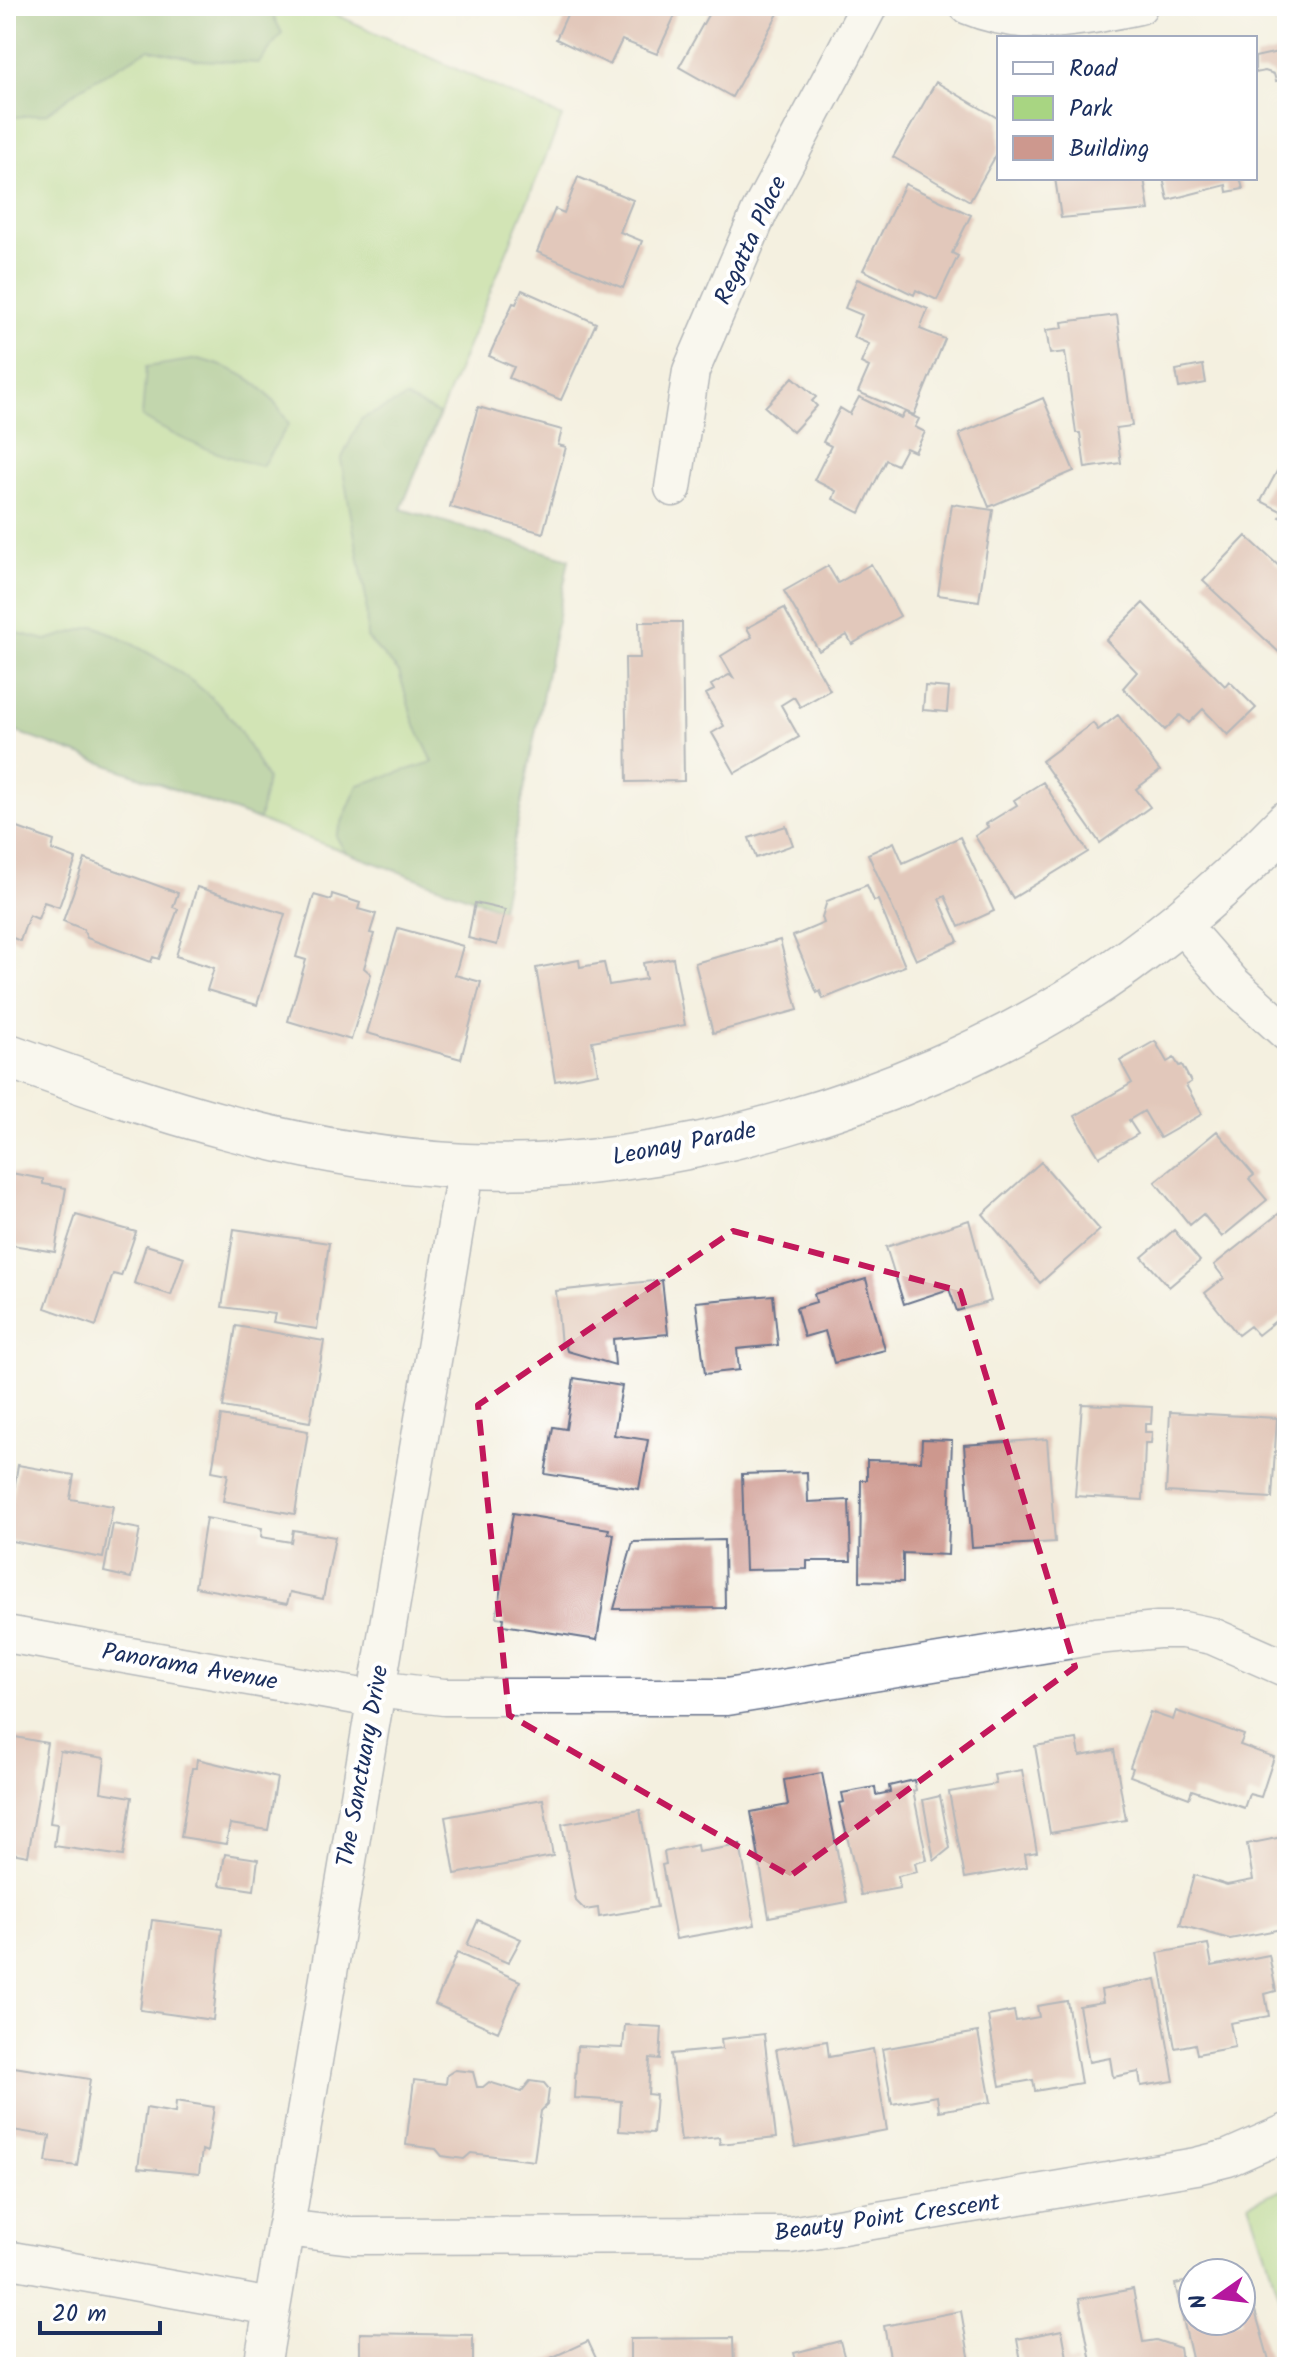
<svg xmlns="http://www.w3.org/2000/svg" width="1293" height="2373" font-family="Kalam,sans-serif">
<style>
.green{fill:#a8d582;stroke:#628270;stroke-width:2}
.forest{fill:#86b670;stroke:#507267;stroke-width:2}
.building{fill:#cd988e}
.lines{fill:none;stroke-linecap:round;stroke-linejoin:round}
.street-casing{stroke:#67738c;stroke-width:39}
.secondary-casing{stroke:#67738c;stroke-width:47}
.street{stroke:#fff;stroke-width:36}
.secondary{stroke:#fff;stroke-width:44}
.marked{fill:none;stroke:#c2185b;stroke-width:6;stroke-dasharray:16 10;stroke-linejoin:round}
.labels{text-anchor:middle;stroke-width:8;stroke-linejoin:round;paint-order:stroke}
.street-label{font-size:24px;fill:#1b2f5e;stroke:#fff}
</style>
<rect width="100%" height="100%" fill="#fff"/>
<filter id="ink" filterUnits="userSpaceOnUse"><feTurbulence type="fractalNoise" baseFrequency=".0125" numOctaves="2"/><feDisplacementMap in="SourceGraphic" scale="16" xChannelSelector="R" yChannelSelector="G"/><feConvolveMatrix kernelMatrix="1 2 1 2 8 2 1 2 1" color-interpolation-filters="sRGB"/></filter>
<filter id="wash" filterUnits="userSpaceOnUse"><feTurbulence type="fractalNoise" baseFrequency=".006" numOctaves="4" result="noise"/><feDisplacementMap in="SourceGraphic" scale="32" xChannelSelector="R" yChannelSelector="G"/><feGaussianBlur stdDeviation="1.8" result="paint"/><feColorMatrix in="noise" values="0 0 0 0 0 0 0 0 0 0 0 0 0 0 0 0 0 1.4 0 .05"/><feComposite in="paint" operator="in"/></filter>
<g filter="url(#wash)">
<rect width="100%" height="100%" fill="#f4f0e0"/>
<path class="green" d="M6,6H317L562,117L401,509L569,559L501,909L6,728Z
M1287,2187V2319L1249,2203Z"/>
<path class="forest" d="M6,6H268L282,33L259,63L199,60L149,49L82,87L46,114L6,118Z
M198,359C243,370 265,384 289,424L262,466C219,456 180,440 142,417L146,367Z
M406,398L439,414L401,509L569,559L501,909L345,852L336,836L358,785L433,762L413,720L399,672L367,638L366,598L341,460L361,419Z
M95,626C142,647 206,682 236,725C247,742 257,761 267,779L259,820L6,728V630L46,640Z"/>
<g id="blocks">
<path class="building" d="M571,6H672L678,9L657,54L622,40L610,65L556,39Z
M713,6H772L780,10L732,97L679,67Z
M1287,50V79L1276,81L1274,74L1265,71L1255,73V57Z
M936,82L999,119V150L970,201L893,157Z
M578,177L633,200L620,232L642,241L623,288L537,252L555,209L564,213Z
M1055,178H1144L1149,210L1061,218Z
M1163,178H1240L1243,189L1227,192L1226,185L1168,200Z
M905,184L971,215L952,253L958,256L937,300L916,290L914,295L863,270Z
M857,279L928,309L920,329L945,339L914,415L858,392L869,367L861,363L869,344L853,337L862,315L845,308Z
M522,290L596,323L561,400L509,378L514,367L489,356L513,303L516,304Z
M1117,315L1132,426L1116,428L1121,463L1085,468L1080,433H1076L1065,352L1050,354L1046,330L1063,328L1062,322Z
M1203,365L1206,383L1179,388L1176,370Z
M793,377L816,397L812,401L817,406L793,432L765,407Z
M859,397L901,418L905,412L919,419L915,427L925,432L915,452L906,448L897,465L886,460L860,513L833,499L836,491L814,480L831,446L823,442L840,408L850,414Z
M1043,398L1074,471L989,507L959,434Z
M478,407L562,430L558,445L566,447L543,533L450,507Z
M1282,462L1287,465V520L1280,517L1283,512L1261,501Z
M952,504L993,510L979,601L938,595Z
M1246,536L1281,568L1287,562V654L1284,657L1203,581Z
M871,564L900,616L852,644L847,635L819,651L784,591L828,566L838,583Z
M1143,603L1225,686L1229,681L1256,708L1228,735L1203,709L1189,723L1180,715L1165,730L1123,688L1137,672L1106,640Z
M784,608L830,690L800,707L794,697L781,705L799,737L735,773L712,733L724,726L706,694L714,690L711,685L729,675L733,677L721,656L752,637L747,628Z
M639,622H682L684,781L627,782L625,658H640Z
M925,686L949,688L947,712L923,710Z
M1118,715L1160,771L1136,789L1150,807L1100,843L1042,761L1093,723L1098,730Z
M1043,782L1088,852L1013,898L975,836L988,827L986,824L1017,805L1014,800Z
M786,826L793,845L756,858L749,838Z
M15,827L54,841L52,850L76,859L59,907L44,902L38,919L29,915L20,941L6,935V850Z
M960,837L994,911L959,927L945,896L939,899L958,941L916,960L868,854L894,842L903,863Z
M85,859L178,893L173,907L178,909L159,959L153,957L151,962L87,938L83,929L63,921Z
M867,885L874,901L878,900L905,966L823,999L820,991L817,993L793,936L824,923L822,917L827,901Z
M197,887L285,914L257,1005L207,990L214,968L176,956Z
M332,894L360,903L358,909L376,914L370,933L374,934L364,968L371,974L351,1040L288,1021L306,960L296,957L314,895L331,900Z
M475,903L505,910L497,945L468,938Z
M398,928L463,946L455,975L481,982L461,1059L367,1033Z
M780,940L798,1010L713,1033L695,963Z
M673,958L685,1025L592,1041L598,1073L555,1081L536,968L579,960L580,967L604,963L609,985L646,979L643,963Z
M1155,1041L1167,1062L1174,1058L1179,1066L1182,1065L1191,1082L1186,1085L1202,1114L1160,1138L1144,1111L1129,1120L1138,1134L1099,1157L1075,1116L1132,1083L1120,1061Z
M1217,1131L1254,1175L1249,1179L1267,1200L1222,1237L1203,1214L1190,1225L1155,1182Z
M1041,1162L1100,1230L1040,1283L983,1214Z
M6,1172L43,1179V1184L66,1188L55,1252L6,1244Z
M1287,1207V1312L1258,1335L1250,1326L1238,1335L1205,1293L1224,1278L1214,1265Z
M76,1215L136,1232L121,1276L113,1274L96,1326L45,1308Z
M969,1220L991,1301L957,1311L949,1289L904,1304L886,1247Z
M234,1229L329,1243L317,1329L273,1322L275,1314L222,1307Z
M1174,1230L1200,1261L1169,1287L1142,1257Z
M146,1245L184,1257L171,1295L134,1283Z
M866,1279L885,1350L834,1363L825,1331L804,1337L796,1308L816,1302L814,1294Z
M662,1280L668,1334L613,1339L615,1365L567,1351L565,1344L561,1345L556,1291Z
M773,1295L778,1345L737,1349L739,1370L705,1374L696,1302Z
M236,1326L324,1341L310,1422L223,1407Z
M574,1378L622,1386L614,1435L648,1440L639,1489L545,1474L553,1427L566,1429Z
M1082,1404L1152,1407L1151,1424H1145V1432H1152L1151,1443H1145L1143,1500L1075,1496Z
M1170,1412L1277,1418L1272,1498L1166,1492Z
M221,1416L308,1431L295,1514L223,1501L228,1474L212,1471Z
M922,1439L952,1440L948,1555L903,1553V1582L860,1581L861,1480H867V1460L921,1461Z
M1047,1439L1055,1542L972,1547L964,1445Z
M18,1465L74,1475L70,1499L113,1506L103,1558L6,1540Z
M807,1472L808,1502L849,1500L851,1561H807V1569L745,1570L742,1474Z
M513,1513L609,1529L608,1533L614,1534L597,1640L503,1625L504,1618L496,1617Z
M206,1518L262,1528L261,1537L291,1542L293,1530L335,1537L323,1599L290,1592L287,1604L195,1587Z
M113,1524L140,1529L131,1578L104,1572Z
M724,1540L725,1608L614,1609L633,1542Z
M1176,1711L1244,1735L1240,1745L1274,1757L1261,1797L1249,1794L1244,1808L1192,1790L1189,1798L1130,1776L1133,1768L1130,1767L1150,1712L1173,1720Z
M10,1736L47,1743L28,1856L6,1852V1744Z
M1077,1739L1080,1756L1114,1750L1126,1820L1050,1833L1035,1746Z
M60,1751L105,1758L101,1792L132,1797L123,1856L54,1846L57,1824L50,1823Z
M197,1759L277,1778L268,1830L230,1824L226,1844L181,1837L192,1768H196Z
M1022,1770L1037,1852L1025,1854L1027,1867L965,1878L949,1792L996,1784L994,1775Z
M822,1773L847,1902L769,1917L751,1812L788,1805L784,1780Z
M914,1780L916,1790L913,1791L927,1860L915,1863L917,1872L898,1876L900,1888L861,1895L839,1803L844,1802L842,1793L875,1787L876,1795L890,1792L889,1786Z
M940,1796L950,1848L934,1861L923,1800Z
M543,1799L553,1856L455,1874L445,1817Z
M640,1810L657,1907L599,1917L598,1908L585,1910L576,1901L562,1824Z
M1287,1836V1928L1230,1939L1180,1925L1194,1875L1227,1885L1253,1880L1247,1844Z
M697,1845L698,1852L740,1845L755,1925L676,1939L662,1865L666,1864L664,1852Z
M225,1854L258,1859L254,1890L220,1885Z
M152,1920L222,1929L213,2020L140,2010Z
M478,1920L521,1939L508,1963L467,1945Z
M1208,1944L1212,1966L1269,1955L1276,1991L1265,1994L1269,2016L1230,2023L1235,2047L1197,2054L1195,2044L1175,2048L1158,1953Z
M457,1953L520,1981L498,2032L435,2004Z
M1156,1979L1174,2081L1141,2086L1139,2072L1113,2077L1110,2058L1089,2062L1079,2006L1103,2002L1101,1990Z
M1067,2001L1081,2083L1035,2091L1033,2080L1000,2086L988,2016L1014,2011L1016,2021L1039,2017L1037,2006Z
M625,2025L662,2027L660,2059L650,2058L648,2094L656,2095L653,2133L619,2131L621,2101L574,2098L577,2046L623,2048Z
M978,2032L991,2102L939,2111L937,2096L892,2104L882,2049Z
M764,2034L776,2138L720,2144L719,2137L681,2141L671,2054L722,2049L721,2039Z
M827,2041L829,2057L873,2049L887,2130L795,2147L776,2049Z
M14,2067L90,2079L77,2166L46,2162L50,2136L6,2129V2097Z
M455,2070L473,2072L477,2087H483L489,2082L521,2092L530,2081L544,2083L549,2089L547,2105L541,2111L534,2161L471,2153L464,2159L442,2156L436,2149L406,2145L414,2080L446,2084L447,2075Z
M176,2101L214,2107L207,2152L202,2150L199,2174L138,2168L146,2108L175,2113Z
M1193,2280V2321H1241V2288L1248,2286L1271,2367H1194L1175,2284Z
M1133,2289L1143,2342L1156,2340L1180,2348L1183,2367H1092L1079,2299Z
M961,2311L971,2367H892L884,2326Z
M1062,2330L1068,2363L1076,2362L1077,2367H1022L1017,2339Z
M360,2333L473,2335V2367H360Z
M733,2338L734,2367H630V2339Z
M588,2341L600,2367H531Z
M840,2341L847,2367H798L794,2353Z"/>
</g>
</g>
<g filter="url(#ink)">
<use href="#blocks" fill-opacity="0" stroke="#67738c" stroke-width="2"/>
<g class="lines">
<g class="street-casing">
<path id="street" d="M968,6C1025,30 1081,18 1139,6
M673,488L691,371L759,213L869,6
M1179,922L1232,983L1287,1033
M6,1634L373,1699
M376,1689L444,1697H727L1096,1636L1158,1630H1183L1212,1636L1287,1669
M285,2228L352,2236L790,2235L1196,2166L1228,2158L1287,2132
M6,2259L271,2307
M262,2367L466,1166"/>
</g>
<g class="secondary-casing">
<path id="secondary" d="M6,1055C159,1110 301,1158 466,1166C665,1175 909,1101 1077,996C1153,948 1225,887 1287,823"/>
</g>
<use href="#street" class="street"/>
<use href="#secondary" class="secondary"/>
</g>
</g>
<path d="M0 0H1293V2373H0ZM733,1231L960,1291L1075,1667L790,1876L509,1715L478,1405Z" fill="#f4f0e0" fill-opacity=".55" fill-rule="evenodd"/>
<path class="marked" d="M733,1231L960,1291L1075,1667L790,1876L509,1715L478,1405Z"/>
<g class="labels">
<g class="street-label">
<text transform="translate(750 240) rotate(-65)" y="8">Regatta Place</text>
<text transform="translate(684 1143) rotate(-11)" y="8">Leonay Parade</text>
<text transform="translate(190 1666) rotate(10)" y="8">Panorama Avenue</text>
<text transform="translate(362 1766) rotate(-80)" y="8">The Sanctuary Drive</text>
<text transform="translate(887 2217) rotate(-8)" y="8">Beauty Point Crescent</text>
</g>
</g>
<rect width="1293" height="2373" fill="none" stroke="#fff" stroke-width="32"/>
<rect x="997" y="36" width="260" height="144" fill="#ffffff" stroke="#a4acbf" stroke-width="2"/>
<rect x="1013" y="62" width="40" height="12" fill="#ffffff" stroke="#a4acbf" stroke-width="2"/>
<text x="1069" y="76" font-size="24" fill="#1b2f5e">Road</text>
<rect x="1013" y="96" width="40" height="24" fill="#a8d582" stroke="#a4acbf" stroke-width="2"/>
<text x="1069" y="116" font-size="24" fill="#1b2f5e">Park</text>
<rect x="1013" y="136" width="40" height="24" fill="#cd988e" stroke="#a4acbf" stroke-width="2"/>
<text x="1069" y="156" font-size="24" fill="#1b2f5e">Building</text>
<g transform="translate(1217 2297) rotate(256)"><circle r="38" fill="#ffffff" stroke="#a4acbf" stroke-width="2"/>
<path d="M0-6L14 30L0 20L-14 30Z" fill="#b5179e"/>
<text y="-12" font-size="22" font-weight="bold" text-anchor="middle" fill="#1b2f5e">N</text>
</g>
<path d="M40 2321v12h120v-12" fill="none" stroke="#1b2f5e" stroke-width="4"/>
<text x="52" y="2321" font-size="24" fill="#1b2f5e" stroke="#ffffff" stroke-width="6" paint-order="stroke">20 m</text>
</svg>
